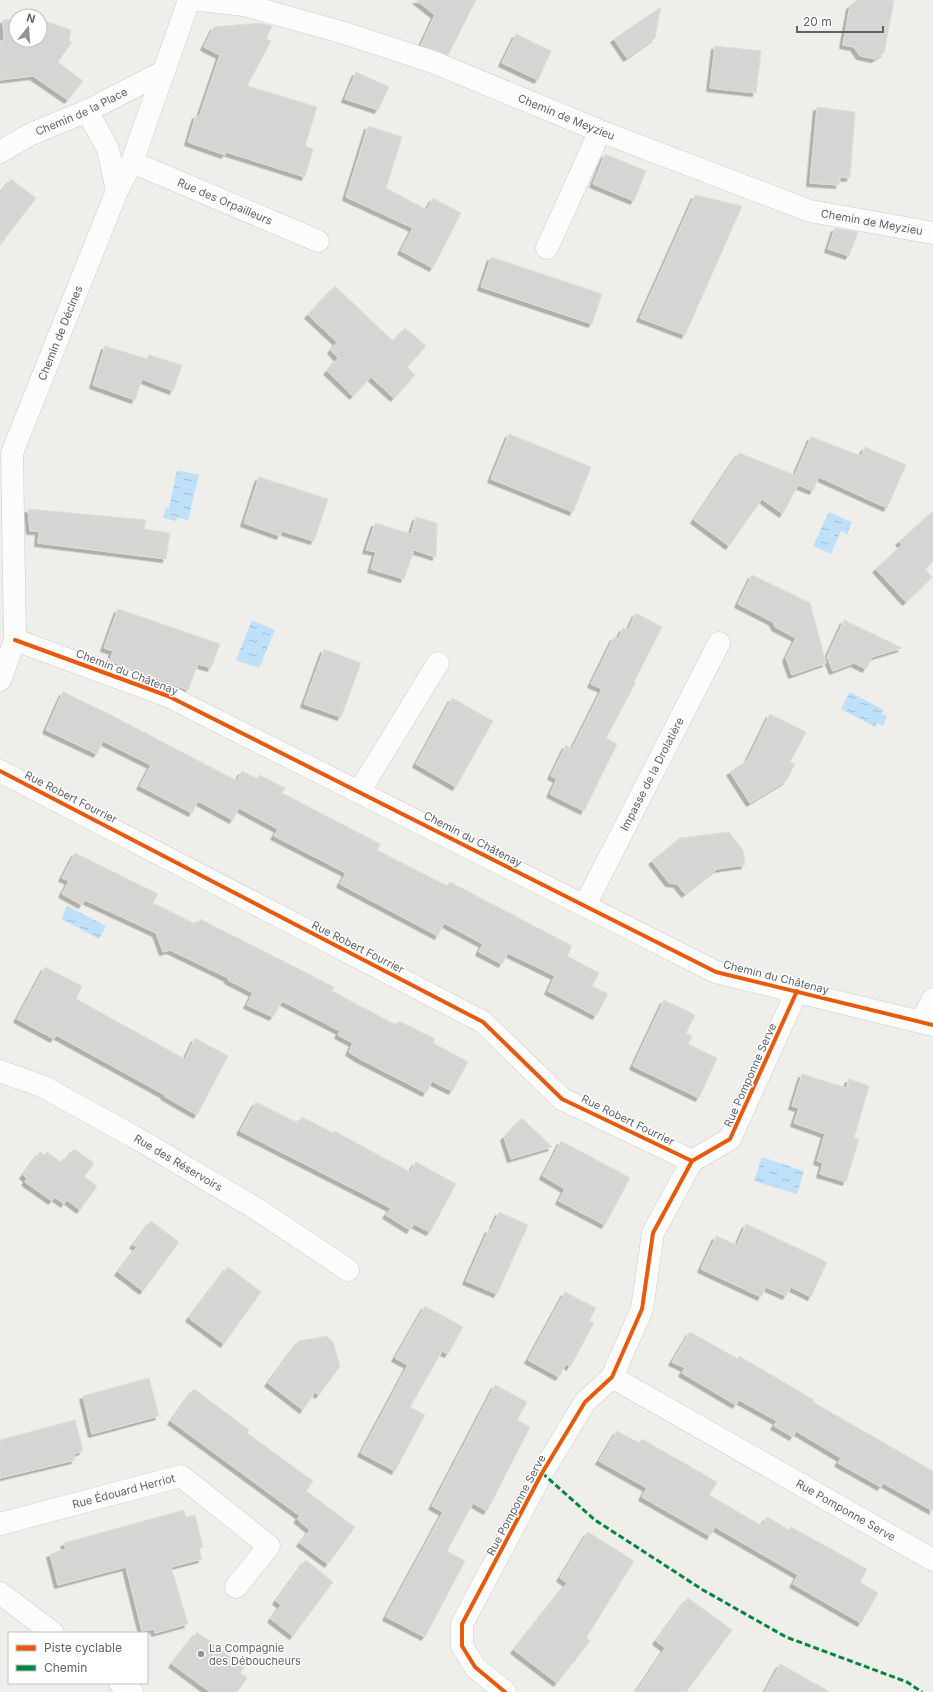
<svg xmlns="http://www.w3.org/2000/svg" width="933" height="1692" font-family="Inter,sans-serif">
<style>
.water{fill:url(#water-ripples)}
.building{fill:#d6d5d3;stroke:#deddd9;filter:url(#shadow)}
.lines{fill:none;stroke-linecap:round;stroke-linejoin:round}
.minor-casing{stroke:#cbcccc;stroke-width:23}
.minor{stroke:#fdfcfc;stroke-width:22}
.quiet{stroke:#00873e;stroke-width:3;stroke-dasharray:6 3;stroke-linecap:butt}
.cycleway-casing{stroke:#fff;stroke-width:6}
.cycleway{stroke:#e8590c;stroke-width:4}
.poi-dot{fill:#919496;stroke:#fff;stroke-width:1.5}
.labels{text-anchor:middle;stroke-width:3;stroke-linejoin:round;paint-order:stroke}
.street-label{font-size:11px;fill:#5f6368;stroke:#fff}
.poi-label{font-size:11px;fill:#5f6368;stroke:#fff;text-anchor:start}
</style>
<defs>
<pattern id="water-ripples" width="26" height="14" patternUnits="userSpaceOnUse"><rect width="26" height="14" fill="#bfe0f9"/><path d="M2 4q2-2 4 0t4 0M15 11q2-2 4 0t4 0" fill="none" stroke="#9eb9cd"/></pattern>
<filter id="shadow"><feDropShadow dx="-3.5" dy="3.5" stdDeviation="0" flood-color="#0004"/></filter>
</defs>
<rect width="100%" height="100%" fill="#efeeea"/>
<path class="water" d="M177,470L199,475L188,520L177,518L176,521L163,518L166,507L169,508Z
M829,512L852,522L847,534L841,531L831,554L813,546Z
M252,620L275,630L259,668L236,660Z
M850,692L884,710L882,714L887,716L883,726L877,723L875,727L841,709Z
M67,906L106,926L99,939L61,919Z
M762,1157L804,1171L797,1194L754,1181Z"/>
<path class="building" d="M416,0H476L448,55L421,45L435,15Z
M857,0H894L884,53L875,59L860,56L854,47L843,45L850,6Z
M661,7L655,38L627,58L614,39Z
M16,19V40H40V19L71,30L69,40L72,42L58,62L83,81L68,100L33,76L0,80V41L4,40L3,20Z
M260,23L272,26L266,39L271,41L247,86L317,107L305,146L313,149L305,177L226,152L225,155L188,142L196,115L199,117L220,55L204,47L214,27Z
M516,34L551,51L538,80L502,63Z
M715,46L761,51L756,93L710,88Z
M356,72L389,87L378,110L345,99Z
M817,107L855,112L850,178L840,177L839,185L810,183Z
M368,126L402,137L386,188L427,210L433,198L461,213L433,268L401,251L413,228L346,197Z
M605,154L646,171L634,201L593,184Z
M11,179L36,198L0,245V194Z
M695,195L742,206L685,335L640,318Z
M835,228L858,232L849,256L828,249Z
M491,257L602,294L592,324L481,287Z
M335,286L393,341L405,328L426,346L407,367L415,375L394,398L371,377L353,396L327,371L338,358L331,350L337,342L308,315Z
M105,346L147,359L149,355L182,365L173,391L142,379L135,400L93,385Z
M509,434L591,467L573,512L491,479Z
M811,437L861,456L865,447L906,465L887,508L819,477L813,491L798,485L783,514L762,499L729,546L694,520L739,453L795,475Z
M259,477L328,499L314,541L282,531L280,536L244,523Z
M28,509L146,520L144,529L170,533L166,559L38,543L39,531H30Z
M933,511V561L925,569L932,577L906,602L876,569L902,545L899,542Z
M416,517L437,523L436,557L414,550L404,579L371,569L376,552L366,550L375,523L411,534Z
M752,575L810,603L826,663L792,675L786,658L796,638L775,627L773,622L738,604Z
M118,609L220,644L211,668L198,664L188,690L110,661L113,651L104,648Z
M636,613L662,627L634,682H636L606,738L617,744L584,811L550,794L557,779L551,776L566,745L572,749L602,689L591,684L614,637L618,639L623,628L628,630Z
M844,620L902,648L872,657L866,669L854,663L833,671L827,657Z
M324,649L361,663L341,717L304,704Z
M63,692L107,713L237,781L242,771L257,779L259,775L285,788L282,793L380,844L377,850L447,886L450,882L572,946L567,956L599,973L592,986L608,994L596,1016L548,991L555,976L508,953L502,964L479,952L483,944L444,923L438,936L340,884L346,873L274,836L278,829L239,808L233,820L198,801L192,813L140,786L151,765L103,741L97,754L46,730Z
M452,698L493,721L456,787L416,764Z
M770,714L806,732L790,762L795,764L786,781L750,803L730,772L747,761Z
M729,832L743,850L745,865L717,869L685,894L677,884L669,883L652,861L680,838Z
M75,853L158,894L153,903L197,925L200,919L334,987L332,991L396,1025L399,1021L435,1039L433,1043L468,1062L452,1091L432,1081L426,1093L360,1059L349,1052L353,1043L338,1035L340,1031L282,1001L273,1017L247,1005L253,993L228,980V978L170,950L163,952L156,933L85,900L82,905L62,894L69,881L62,878Z
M45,967L82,986L76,999L185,1059L195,1038L228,1056L197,1115L164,1096L165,1095L56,1035L54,1039L17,1019Z
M664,1000L695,1015L686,1033L692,1036L688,1044L717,1058L699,1098L633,1066Z
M802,1074L846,1088L849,1079L869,1086L854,1138L859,1139L846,1182L820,1174L823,1163L817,1161L825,1134L794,1123L799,1108L792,1106Z
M256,1102L298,1123L302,1117L333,1133L334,1131L410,1172L416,1162L456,1184L430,1232L414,1224L410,1230L386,1215L391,1208L240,1131Z
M522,1118L552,1147L511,1159L504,1137Z
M561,1141L630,1178L605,1225L559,1201L565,1189L543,1176Z
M74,1149L94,1163L84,1177L97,1186L80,1210L67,1200L64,1204L55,1197L52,1201L25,1182L27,1179L23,1175L40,1152L44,1155L47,1152L61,1162L64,1158L66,1160Z
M499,1212L528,1225L497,1294L466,1281L489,1229L491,1230Z
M151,1221L179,1242L143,1291L118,1272L137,1247L133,1245Z
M746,1224L827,1262L811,1297L791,1287L786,1296L766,1287L761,1297L701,1269L716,1236L737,1245Z
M228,1267L261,1292L224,1344L189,1318Z
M565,1292L596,1308L589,1321L594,1323L570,1367L566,1364L559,1377L528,1360Z
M425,1306L463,1327L448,1354L442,1351L410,1407L425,1415L395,1471L361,1453L408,1365L395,1358Z
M690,1332L738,1359L739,1356L814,1400L813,1402L933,1471V1511L883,1483L881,1487L838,1463L841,1458L796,1431L793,1437L774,1426L777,1421L739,1400L736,1405L682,1373L685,1368L672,1362Z
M327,1336L333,1342L340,1366L319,1395L315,1392L303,1410L268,1383L299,1341Z
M149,1378L159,1416L92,1434L83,1396Z
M495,1385L527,1402L517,1420L530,1427L487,1511L473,1503L447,1551L465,1561L425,1637L386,1617L443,1512L432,1506Z
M194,1389L249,1430L247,1433L313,1481L306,1491L355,1527L328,1564L300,1543L310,1530L297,1519L300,1516L171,1421Z
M75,1420L83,1451L74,1454L75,1460L0,1478V1440Z
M617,1431L639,1443L642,1439L717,1482L709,1495L762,1526L767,1517L789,1530L791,1527L867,1569L860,1582L878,1593L861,1623L793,1584L798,1575L715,1527L710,1536L642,1497L647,1488L599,1461Z
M184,1510L186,1517L195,1515L203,1547L199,1548L202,1559L171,1567L188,1624L155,1633L154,1629L142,1631L126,1567L58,1585L50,1554L66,1549L64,1543Z
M588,1532L634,1561L586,1638L590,1641L557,1683L514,1650L567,1583L560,1578Z
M306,1560L333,1582L293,1636L271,1619L281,1605L276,1601Z
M688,1598L732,1630L686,1692H636L665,1648L656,1641Z
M197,1632L244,1667L240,1673L247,1678L237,1692H210L172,1664Z
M780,1664L830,1692H765Z"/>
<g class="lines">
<g class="minor-casing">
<g id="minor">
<path id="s1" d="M200,0L244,5L341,32L433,62L600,131L810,211L933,233"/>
<path d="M87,111L108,149L117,191"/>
<path id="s2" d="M0,152L31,134L87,111L163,72"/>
<path id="s3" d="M132,162L318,241"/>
<path d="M547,248L600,131"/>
<path d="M15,640L168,696L716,972L933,1025"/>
<path id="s4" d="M0,680L15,640L12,453L117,191L132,162L189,0"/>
<path d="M0,771L483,1022L562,1099L692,1161"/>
<path d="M359,792L438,663"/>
<path id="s5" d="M585,905L719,643"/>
<path d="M921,1022L933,999"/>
<path id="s6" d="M0,1071L44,1087L138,1139L255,1208L348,1270"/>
<path id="s7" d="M612,1377L933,1560"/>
<path id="s8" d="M0,1524L181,1476L269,1546L236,1587"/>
<path d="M0,1593L53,1633"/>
<path d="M120,1683L132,1692"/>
<path d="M505,1692L475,1667L462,1646V1624L542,1473L585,1402L612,1377L642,1309L653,1233L692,1161L730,1139L797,991"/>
</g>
</g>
<use href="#minor" class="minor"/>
<path class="quiet" d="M542,1473L595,1520L703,1590L786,1637L907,1682L922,1692"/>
<g class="cycleway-casing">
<path id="cycleway" d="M15,640L168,696L716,972L933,1025
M0,771L483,1022L562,1099L692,1161
M505,1692L475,1667L462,1646V1624L542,1473L585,1402L612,1377L642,1309L653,1233L692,1161L730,1139L797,991"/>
</g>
<use href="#cycleway" class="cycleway"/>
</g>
<circle class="poi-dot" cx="201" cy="1654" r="4"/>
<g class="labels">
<g class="street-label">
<text dy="4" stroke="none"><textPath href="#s2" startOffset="91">Chemin de la Place</textPath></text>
<text dy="4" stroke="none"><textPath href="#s1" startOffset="386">Chemin de Meyzieu</textPath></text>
<text dy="4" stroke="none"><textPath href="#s3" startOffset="101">Rue des Orpailleurs</textPath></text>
<text dy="4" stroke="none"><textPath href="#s1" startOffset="710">Chemin de Meyzieu</textPath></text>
<text dy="4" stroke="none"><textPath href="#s4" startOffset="359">Chemin de Décines</textPath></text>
<text transform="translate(127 672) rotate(21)" y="4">Chemin du Châtenay</text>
<text dy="4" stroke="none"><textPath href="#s5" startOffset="147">Impasse de la Drolatière</textPath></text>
<text transform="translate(71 797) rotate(27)" y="4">Rue Robert Fourrier</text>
<text transform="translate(473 839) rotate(27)" y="4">Chemin du Châtenay</text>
<text transform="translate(358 947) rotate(27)" y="4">Rue Robert Fourrier</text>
<text transform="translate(776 977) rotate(14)" y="4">Chemin du Châtenay</text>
<text transform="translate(750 1075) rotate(-66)" y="4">Rue Pomponne Serve</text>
<text transform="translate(628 1120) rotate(26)" y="4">Rue Robert Fourrier</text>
<text dy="4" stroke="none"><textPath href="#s6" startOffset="201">Rue des Réservoirs</textPath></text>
<text dy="4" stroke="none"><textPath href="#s8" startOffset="128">Rue Édouard Herriot</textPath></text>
<text transform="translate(516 1505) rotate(-62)" y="4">Rue Pomponne Serve</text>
<text dy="4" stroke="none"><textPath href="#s7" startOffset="269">Rue Pomponne Serve</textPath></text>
</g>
<g class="poi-label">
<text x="209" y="1652">La Compagnie<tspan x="209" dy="13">des Déboucheurs</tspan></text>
</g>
</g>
<rect x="8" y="1632" width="140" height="52" fill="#ffffff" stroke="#bfc1c3"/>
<rect x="16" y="1645" width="20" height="6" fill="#e8590c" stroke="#bfc1c3"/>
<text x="44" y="1652" font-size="12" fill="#5f6368">Piste cyclable</text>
<rect x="16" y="1665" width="20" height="6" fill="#00873e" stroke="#bfc1c3"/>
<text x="44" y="1672" font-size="12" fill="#5f6368">Chemin</text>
<g transform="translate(28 28) rotate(17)"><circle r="19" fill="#ffffff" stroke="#bfc1c3"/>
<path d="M0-3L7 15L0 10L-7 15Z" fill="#919496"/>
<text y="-6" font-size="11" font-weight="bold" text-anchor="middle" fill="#5f6368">N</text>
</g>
<path d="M797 26v6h86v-6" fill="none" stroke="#5f6368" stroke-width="2"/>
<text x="803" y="26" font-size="12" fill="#5f6368" stroke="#ffffff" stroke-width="3" paint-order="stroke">20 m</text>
</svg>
